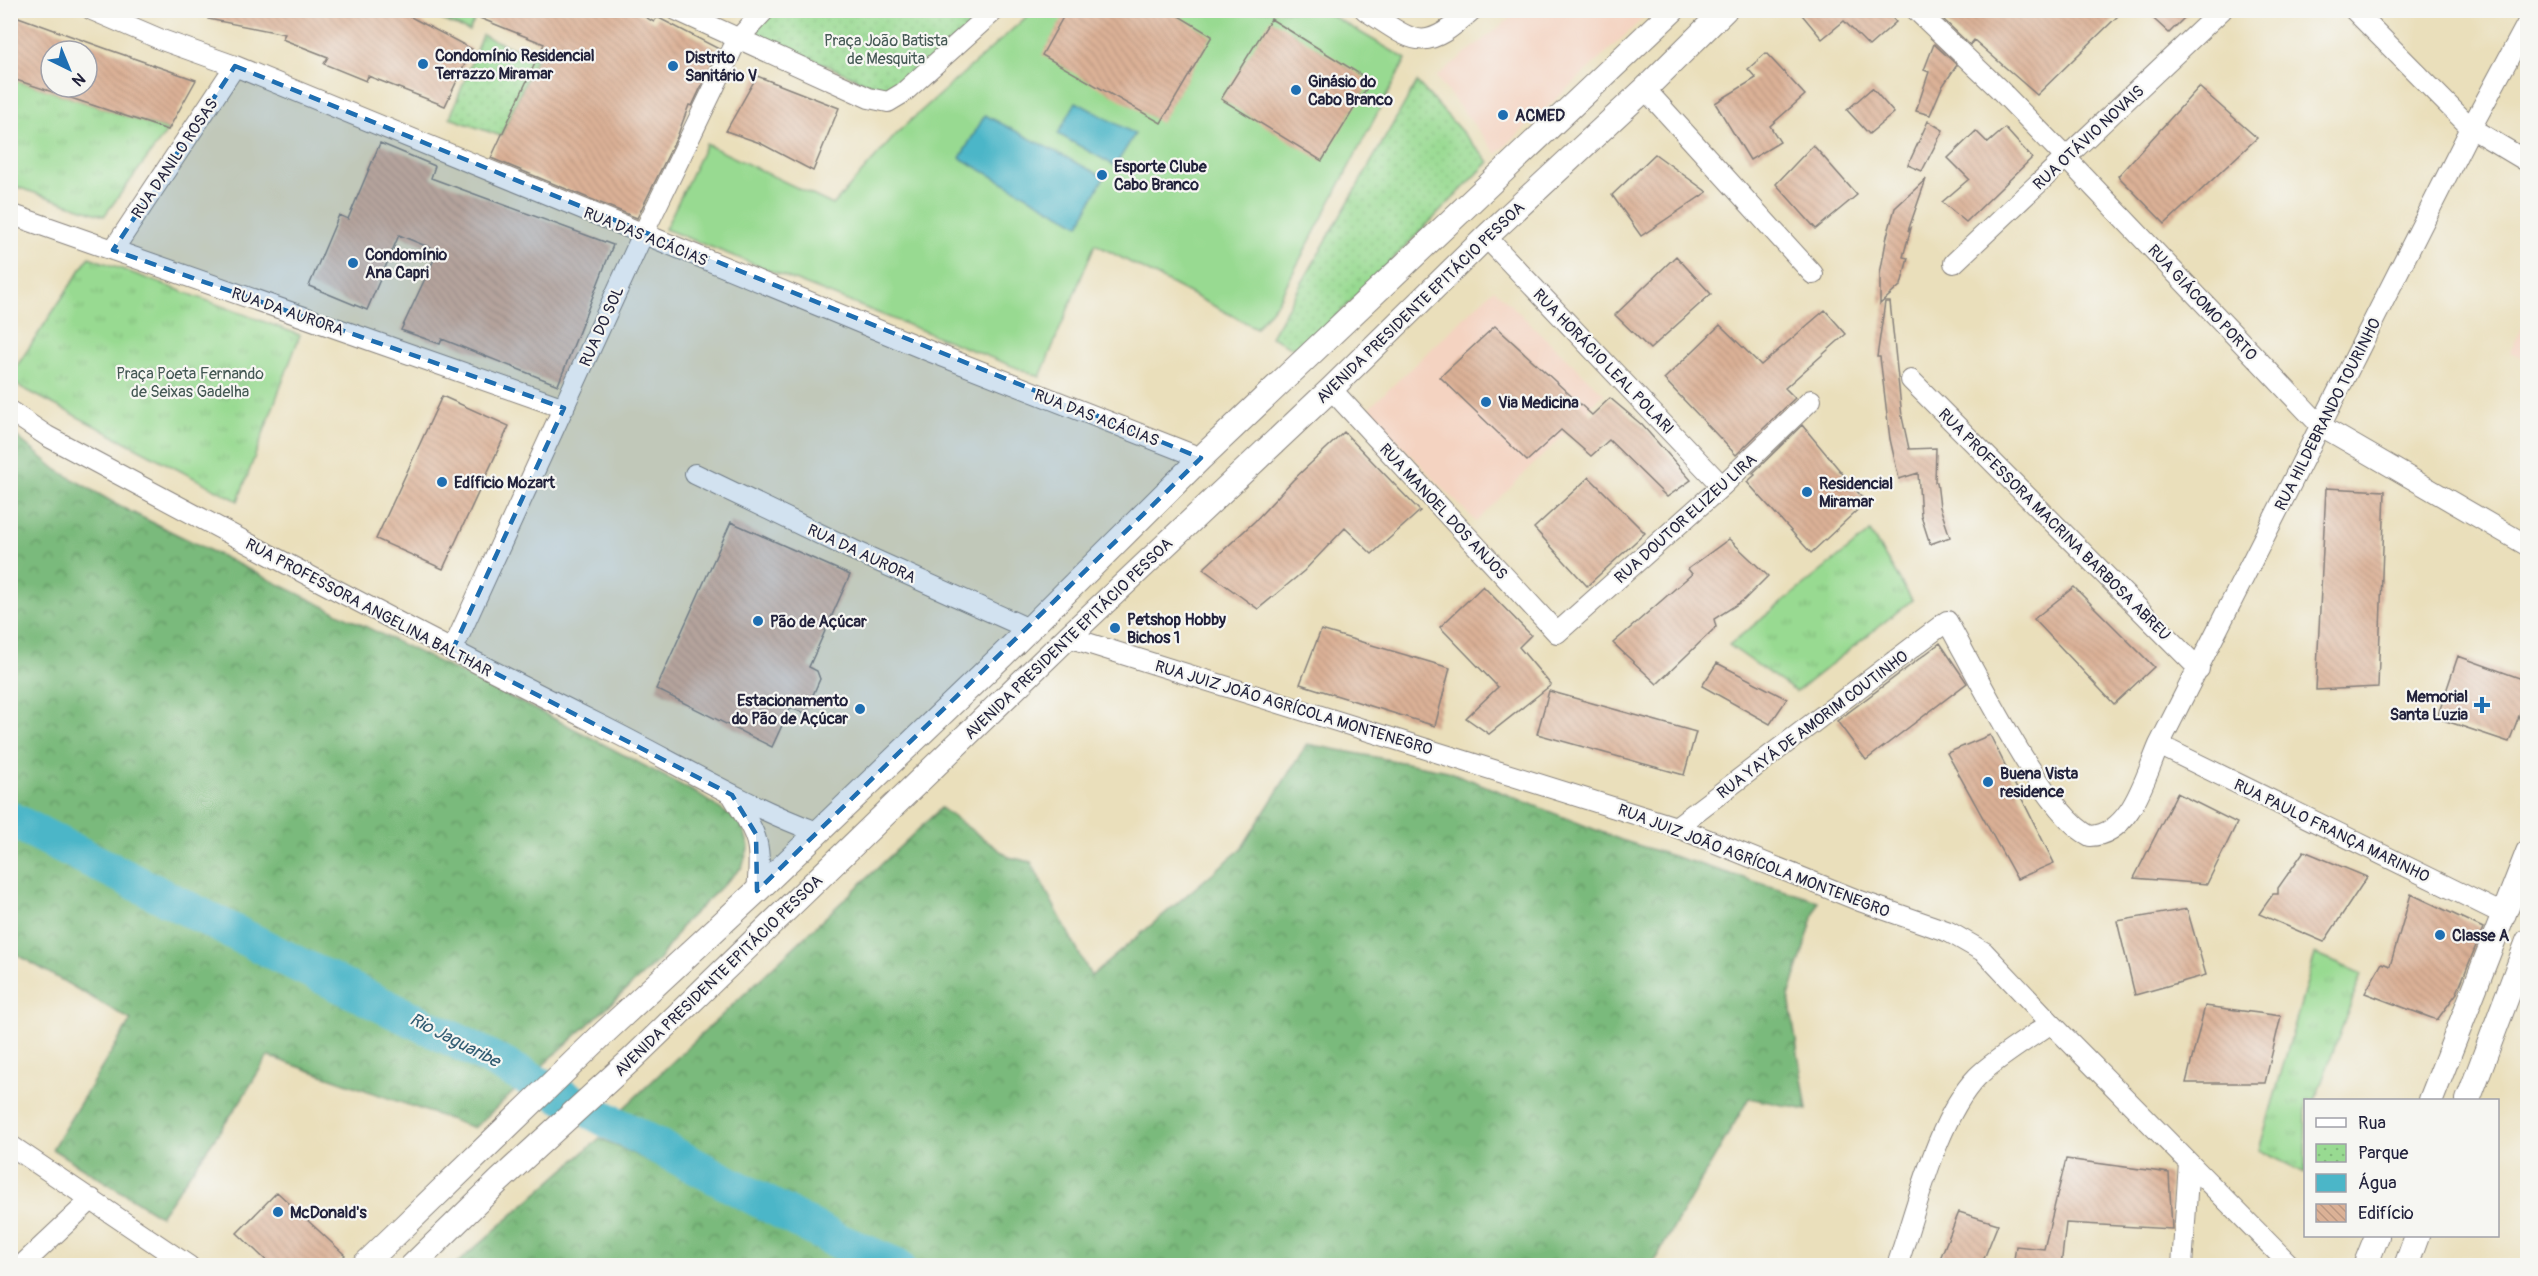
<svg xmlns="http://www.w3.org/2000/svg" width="2538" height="1276" font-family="Pangolin,sans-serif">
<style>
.built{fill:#f4d3c1}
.grass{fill:url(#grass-tufts);stroke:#5d7e66;stroke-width:1.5}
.forest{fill:url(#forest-crowns);stroke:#4e6e5b;stroke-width:1.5}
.park{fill:url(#park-dots);stroke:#5d7e66;stroke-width:1.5}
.garden{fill:#98da91;stroke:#5d7e66;stroke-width:1.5}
.water{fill:#4bb6c8;stroke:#366c82;stroke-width:1.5}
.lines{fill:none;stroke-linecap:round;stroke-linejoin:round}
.river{stroke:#4bb6c8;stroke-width:36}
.building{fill:url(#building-back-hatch);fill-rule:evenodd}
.minor-casing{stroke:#86807b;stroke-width:22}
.major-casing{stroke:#86807b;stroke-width:26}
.minor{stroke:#fff;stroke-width:20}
.major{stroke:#fff;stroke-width:24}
.marked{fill:#1f6fb2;fill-opacity:0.2;stroke:#1f6fb2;stroke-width:4.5;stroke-dasharray:12 8;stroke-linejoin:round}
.poi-dot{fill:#1f6fb2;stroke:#f6f6f2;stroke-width:2}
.labels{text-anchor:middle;stroke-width:4.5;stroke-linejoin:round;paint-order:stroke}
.park-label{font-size:16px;fill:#455955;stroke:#f6f6f2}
.poi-label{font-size:16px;font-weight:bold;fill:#22223b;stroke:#f6f6f2;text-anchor:start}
.street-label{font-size:16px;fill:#22223b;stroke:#f6f6f2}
.water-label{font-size:18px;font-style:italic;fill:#325d73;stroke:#f6f6f2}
</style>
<defs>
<pattern id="grass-tufts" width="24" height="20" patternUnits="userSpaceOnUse" patternTransform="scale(1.5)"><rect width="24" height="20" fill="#98da91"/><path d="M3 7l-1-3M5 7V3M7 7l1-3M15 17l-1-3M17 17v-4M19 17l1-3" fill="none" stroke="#83bb7e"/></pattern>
<pattern id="forest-crowns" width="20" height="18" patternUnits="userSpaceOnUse" patternTransform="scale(1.5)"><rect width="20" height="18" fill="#7aba7b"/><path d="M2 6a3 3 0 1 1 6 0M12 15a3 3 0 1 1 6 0" fill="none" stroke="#649766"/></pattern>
<pattern id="park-dots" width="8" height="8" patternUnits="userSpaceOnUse" patternTransform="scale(1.5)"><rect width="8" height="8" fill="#98da91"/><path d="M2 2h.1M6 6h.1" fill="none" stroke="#83bb7e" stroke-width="1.8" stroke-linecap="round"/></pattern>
<pattern id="building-back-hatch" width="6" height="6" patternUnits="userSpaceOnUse" patternTransform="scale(1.5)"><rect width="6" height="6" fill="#dbb196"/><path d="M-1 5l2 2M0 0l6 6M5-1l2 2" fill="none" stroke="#bc9882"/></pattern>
</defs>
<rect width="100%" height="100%" fill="#f6f6f2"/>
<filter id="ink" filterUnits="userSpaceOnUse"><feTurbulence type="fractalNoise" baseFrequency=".0167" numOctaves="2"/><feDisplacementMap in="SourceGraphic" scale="12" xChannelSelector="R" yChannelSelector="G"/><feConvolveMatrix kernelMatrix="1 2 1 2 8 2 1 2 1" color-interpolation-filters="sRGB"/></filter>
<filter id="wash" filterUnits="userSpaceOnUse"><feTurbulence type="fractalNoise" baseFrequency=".008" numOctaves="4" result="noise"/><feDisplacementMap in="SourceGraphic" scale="24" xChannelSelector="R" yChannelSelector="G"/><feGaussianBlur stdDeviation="1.35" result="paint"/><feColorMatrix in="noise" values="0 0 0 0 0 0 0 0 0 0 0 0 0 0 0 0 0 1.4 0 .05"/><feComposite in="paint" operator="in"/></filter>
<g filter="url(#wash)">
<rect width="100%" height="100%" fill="#eadfbb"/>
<path class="built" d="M1519,11H1651L1497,154L1436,77Z
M1494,289L1604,394L1476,522L1367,410Z
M2527,317L2528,360H2527L2510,352Z"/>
<path class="grass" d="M11,78L168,130L104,216L11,185Z
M89,257L300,335L238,501L11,382V375Z
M1870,532L1912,600L1796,692L1729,645Z
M2315,954L2362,974L2315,1100H2306L2305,1173L2259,1150Z"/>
<path class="forest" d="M10,431L57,470L123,508L567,725L696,793L741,823L749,846L742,867L684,923L659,960L474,1128L268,1056L238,1105L160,1216L52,1149L131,1020L11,951Z
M1307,744L1448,771L1621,840L1818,901L1789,997L1807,1110L1749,1098L1652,1265H894L834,1239L610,1121L941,808L1009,857L1031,862L1091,976L1241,849Z
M600,1138L868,1265H455Z"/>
<path class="park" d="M774,10L956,11L971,25L893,95L752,32Z
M421,11H479L469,31Z
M482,35L536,58L501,136L450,118Z
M1417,82L1489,162L1301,352L1271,337Z"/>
<path class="garden" d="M1033,11H1324L1406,59L1278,301L1256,328L1095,244L1040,377L665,229L706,144L833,205L901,129Z"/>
<path class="water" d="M1076,102L1135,134L1115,166L1058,134Z
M985,115L1104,177L1079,225L960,158Z"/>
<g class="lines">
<path class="river" d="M10,819L293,962L461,1043L834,1239L897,1266"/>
</g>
<g id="blocks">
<path class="building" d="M209,10H388L409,16L472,49L445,106L368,76L366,81L324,64L328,57L282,39L285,34L208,19Z
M460,10H633L654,22L657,17L719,49L692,106L689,105L677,137L637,218L491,158L544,44Z
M1067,10H1169L1212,36L1161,123L1042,55Z
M1798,10H1885L1896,22L1869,46L1844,21L1822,39Z
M1947,10H2124L2037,95L1974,40L1970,45L1944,20Z
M2144,10H2192L2169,33Z
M10,14L107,49L196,80L168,130L10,78ZM51,51H87V87H51Z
M1271,19L1371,81L1322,161L1221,99Z
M1934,44L1957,65L1942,87L1930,115L1916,111L1929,72L1924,70Z
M1766,53L1805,95L1770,126L1780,142L1750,160L1715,103L1756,78L1748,69Z
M757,76L839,108L813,171L760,143L726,131Z
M2199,87L2257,138L2165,224L2118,176Z
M1872,88L1894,113L1869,134L1847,110Z
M1928,121L1943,130L1922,171L1908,165Z
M2005,128L2032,158L1966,222L1942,202L1969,179L1948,158L1976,131L1988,143Z
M380,143L435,166L431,178L613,245L558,385L442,339L440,344L401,330L438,251L399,235L367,310L309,286L339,215L348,219Z
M1813,145L1857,195L1816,229L1776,184Z
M1655,154L1707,192L1641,236L1612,195Z
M1926,179L1908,231L1911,228L1903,257L1908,258L1901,285L1880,304V274L1887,236L1895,208Z
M1676,256L1711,294L1650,349L1615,315Z
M1885,302H1890L1902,417L1909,449L1936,448L1935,482H1937L1940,507L1950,537L1930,544L1921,516L1918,473L1899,479L1890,439L1880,357H1877Z
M1825,310L1846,334L1785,388L1795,398L1736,455L1664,379L1720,325L1761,365Z
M1495,326L1592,415L1610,398L1642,425L1691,480L1667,497L1609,440L1591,456L1561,430L1527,461L1440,377Z
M442,396L509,426L443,569L376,539Z
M1802,425L1866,502L1811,553L1747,482L1755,475L1753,473Z
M1344,432L1420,511L1372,554L1345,528L1304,571L1258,609L1203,569L1255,521L1293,480Z
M1589,477L1645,533L1587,586L1534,528Z
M2326,488L2385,491L2378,687L2316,690Z
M731,522L850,575L809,667L817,671L820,679L805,713L790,708L772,747L656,689Z
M1729,539L1768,576L1744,600L1714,619L1716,627L1657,684L1613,643L1692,574L1688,569Z
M1483,586L1531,635L1519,647L1551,685L1489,734L1466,718L1498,687L1440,627Z
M2074,587L2154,667L2114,704L2034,619Z
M1321,630L1450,668L1435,726L1300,684Z
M1940,643L1967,683L1866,760L1837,721Z
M2458,656L2528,681V692L2509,742L2437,718Z
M1717,663L1787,699L1770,724L1702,686Z
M1549,691L1696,732L1684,775L1537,734Z
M1990,735L2054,863L2017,879L1947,753Z
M2177,793L2237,823L2207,884L2134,878Z
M2304,851L2367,877L2324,942L2259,914L2273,894H2278V888Z
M2411,894L2483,928L2457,993L2437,1020L2365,993L2382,963L2390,966Z
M2187,909L2206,975L2135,995L2117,921Z
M2205,1006L2281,1016L2265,1083H2186Z
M2066,1159L2169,1173L2172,1229L2066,1223L2061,1266H2013L2016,1246L2044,1249Z
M277,1192L345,1255L335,1266H272L237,1233Z
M1959,1212L1998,1224L1981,1266H1937Z"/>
</g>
</g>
<g filter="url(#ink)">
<use href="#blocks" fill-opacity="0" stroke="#86807b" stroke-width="1.5"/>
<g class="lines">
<g class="minor-casing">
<path id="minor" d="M92,10L162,40L235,66L929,351L1201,458
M676,10L869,98L888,102L903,93L995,10
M1365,10C1416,43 1422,55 1472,10
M1916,10L1998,88L2066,158L2321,426L2528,546
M2354,10L2471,128L2528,162
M1645,89L1813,274
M10,214L564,408
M1486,237L1722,486
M113,250L235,66
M1954,263L2222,10
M1911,380L2199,669
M1331,389L1557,633L1722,486L1811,400
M10,411L47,436C230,534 413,632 598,724C671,760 741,804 817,832
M695,474L853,550L1029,629
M1068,637L1676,827L1860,901L1949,932L1984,952L2051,1023L2291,1266
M452,651L643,234L737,40L765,10
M2159,745L2505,915
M732,795C758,837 762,841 757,891
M1676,827L1947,621C1974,669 2045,815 2090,836C2131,835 2145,777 2159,745L2471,128L2528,22
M10,1145L189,1266
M21,1266L92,1199
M1897,1266C1916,1211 1937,1118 1977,1077C1995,1059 2030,1038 2051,1023
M2182,1266L2189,1163"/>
</g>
<g class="major-casing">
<path id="major" d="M2431,1100L2528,852
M2468,1100L2528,941
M363,1266L606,1031L757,891L1003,655L1201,458L1673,10
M412,1266L499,1181L632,1059L1068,637L1331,389L1486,237L1645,89L1725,10
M2365,1266L2377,1236
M2406,1266L2417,1236"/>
</g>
<use href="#minor" class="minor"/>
<use href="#major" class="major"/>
</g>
</g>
<path class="marked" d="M235,66L1201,458L757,891L756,834L732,795L452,651L564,408L113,250Z"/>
<g class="poi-dot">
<circle cx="423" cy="64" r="6"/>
<circle cx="673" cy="66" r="6"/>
<circle cx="1296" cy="90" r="6"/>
<circle cx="1503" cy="115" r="6"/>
<circle cx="1102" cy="175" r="6"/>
<circle cx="353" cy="263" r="6"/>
<circle cx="1486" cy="402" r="6"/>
<circle cx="442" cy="482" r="6"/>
<circle cx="1807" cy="492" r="6"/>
<circle cx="758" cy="621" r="6"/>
<circle cx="1115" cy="628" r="6"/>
<path d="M2479 696h6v6h6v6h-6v6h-6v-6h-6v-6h6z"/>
<circle cx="860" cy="709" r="6"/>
<circle cx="1988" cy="782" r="6"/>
<circle cx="2440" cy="935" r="6"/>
<circle cx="278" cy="1212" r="6"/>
</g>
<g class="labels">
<g class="park-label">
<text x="886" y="46">Praça João Batista<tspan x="886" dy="18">de Mesquita</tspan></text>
<text x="190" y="379">Praça Poeta Fernando<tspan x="190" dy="18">de Seixas Gadelha</tspan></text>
</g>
<g class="poi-label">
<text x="435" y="61">Condomínio Residencial<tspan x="435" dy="18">Terrazzo Miramar</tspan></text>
<text x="685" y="63">Distrito<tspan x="685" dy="18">Sanitário V</tspan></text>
<text x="1308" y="87">Ginásio do<tspan x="1308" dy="18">Cabo Branco</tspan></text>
<text x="1515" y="121">ACMED</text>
<text x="1114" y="172">Esporte Clube<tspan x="1114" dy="18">Cabo Branco</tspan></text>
<text x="365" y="260">Condomínio<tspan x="365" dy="18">Ana Capri</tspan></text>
<text x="1498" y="408">Via Medicina</text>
<text x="454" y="488">Edíficio Mozart</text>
<text x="1819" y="489">Residencial<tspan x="1819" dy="18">Miramar</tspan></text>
<text x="1127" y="625">Petshop Hobby<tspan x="1127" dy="18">Bichos 1</tspan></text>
<text x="770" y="627">Pão de Açúcar</text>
<text x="2468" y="702" text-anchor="end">Memorial<tspan x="2468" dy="18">Santa Luzia</tspan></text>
<text x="848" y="706" text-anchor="end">Estacionamento<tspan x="848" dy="18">do Pão de Açúcar</tspan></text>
<text x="2000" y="779">Buena Vista<tspan x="2000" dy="18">residence</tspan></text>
<text x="2452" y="941">Classe A</text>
<text x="290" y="1218">McDonald's</text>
</g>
<g class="street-label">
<text transform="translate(2088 137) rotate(-43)" y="6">RUA OTÁVIO NOVAIS</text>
<text transform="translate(174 158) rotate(-56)" y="6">RUA DANILO ROSAS</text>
<text transform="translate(646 236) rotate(22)" y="6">RUA DAS ACÁCIAS</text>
<text transform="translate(1420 302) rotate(-44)" y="6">AVENIDA PRESIDENTE EPITÁCIO PESSOA</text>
<text transform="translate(2203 302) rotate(47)" y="6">RUA GIÁCOMO PORTO</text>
<text transform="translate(288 311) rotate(19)" y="6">RUA DA AURORA</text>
<text transform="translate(601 326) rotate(-66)" y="6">RUA DO SOL</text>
<text transform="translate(1604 361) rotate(46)" y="6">RUA HORÁCIO LEAL POLARI</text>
<text transform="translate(2327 414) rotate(-63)" y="6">RUA HILDEBRANDO TOURINHO</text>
<text transform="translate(1097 417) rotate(21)" y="6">RUA DAS ACÁCIAS</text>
<text transform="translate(1444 511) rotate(47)" y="6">RUA MANOEL DOS ANJOS</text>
<text transform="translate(1685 518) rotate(-42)" y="6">RUA DOUTOR ELIZEU LIRA</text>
<text transform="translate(2055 524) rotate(45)" y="6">RUA PROFESSORA MACRINA BARBOSA ABREU</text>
<text transform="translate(862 553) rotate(25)" y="6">RUA DA AURORA</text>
<text transform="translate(369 607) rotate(28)" y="6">RUA PROFESSORA ANGELINA BALTHAR</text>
<text transform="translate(1068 638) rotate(-44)" y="6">AVENIDA PRESIDENTE EPITÁCIO PESSOA</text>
<text transform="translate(1294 707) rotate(17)" y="6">RUA JUIZ JOÃO AGRÍCOLA MONTENEGRO</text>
<text transform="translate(1812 724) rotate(-37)" y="6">RUA YAYÁ DE AMORIM COUTINHO</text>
<text transform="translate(2332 830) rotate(26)" y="6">RUA PAULO FRANÇA MARINHO</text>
<text transform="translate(1754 860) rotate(21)" y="6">RUA JUIZ JOÃO AGRÍCOLA MONTENEGRO</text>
<text transform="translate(718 975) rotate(-44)" y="6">AVENIDA PRESIDENTE EPITÁCIO PESSOA</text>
</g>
<g class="water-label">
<text transform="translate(455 1040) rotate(27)" y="6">Rio Jaguaribe</text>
</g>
</g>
<rect width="2538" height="1276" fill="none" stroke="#f6f6f2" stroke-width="36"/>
<rect x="2304" y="1099" width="195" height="138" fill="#f6f6f2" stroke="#a1a1a9" stroke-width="1.5"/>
<rect x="2316" y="1118" width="30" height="9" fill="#ffffff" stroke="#a1a1a9" stroke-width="1.5"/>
<text x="2358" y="1129" font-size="18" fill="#22223b">Rua</text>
<rect x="2316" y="1144" width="30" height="18" fill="url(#park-dots)" stroke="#a1a1a9" stroke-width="1.5"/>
<text x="2358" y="1159" font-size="18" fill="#22223b">Parque</text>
<rect x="2316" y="1174" width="30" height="18" fill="#4bb6c8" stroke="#a1a1a9" stroke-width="1.5"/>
<text x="2358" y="1189" font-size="18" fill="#22223b">Água</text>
<rect x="2316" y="1204" width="30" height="18" fill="url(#building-back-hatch)" stroke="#a1a1a9" stroke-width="1.5"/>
<text x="2358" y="1219" font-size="18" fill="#22223b">Edifício</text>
<g transform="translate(69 69) rotate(137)"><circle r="28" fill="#f6f6f2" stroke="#a1a1a9" stroke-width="1.5"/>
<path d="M0-4.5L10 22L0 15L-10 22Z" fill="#1f6fb2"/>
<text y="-9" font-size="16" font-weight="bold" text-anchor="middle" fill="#22223b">N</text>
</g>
</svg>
